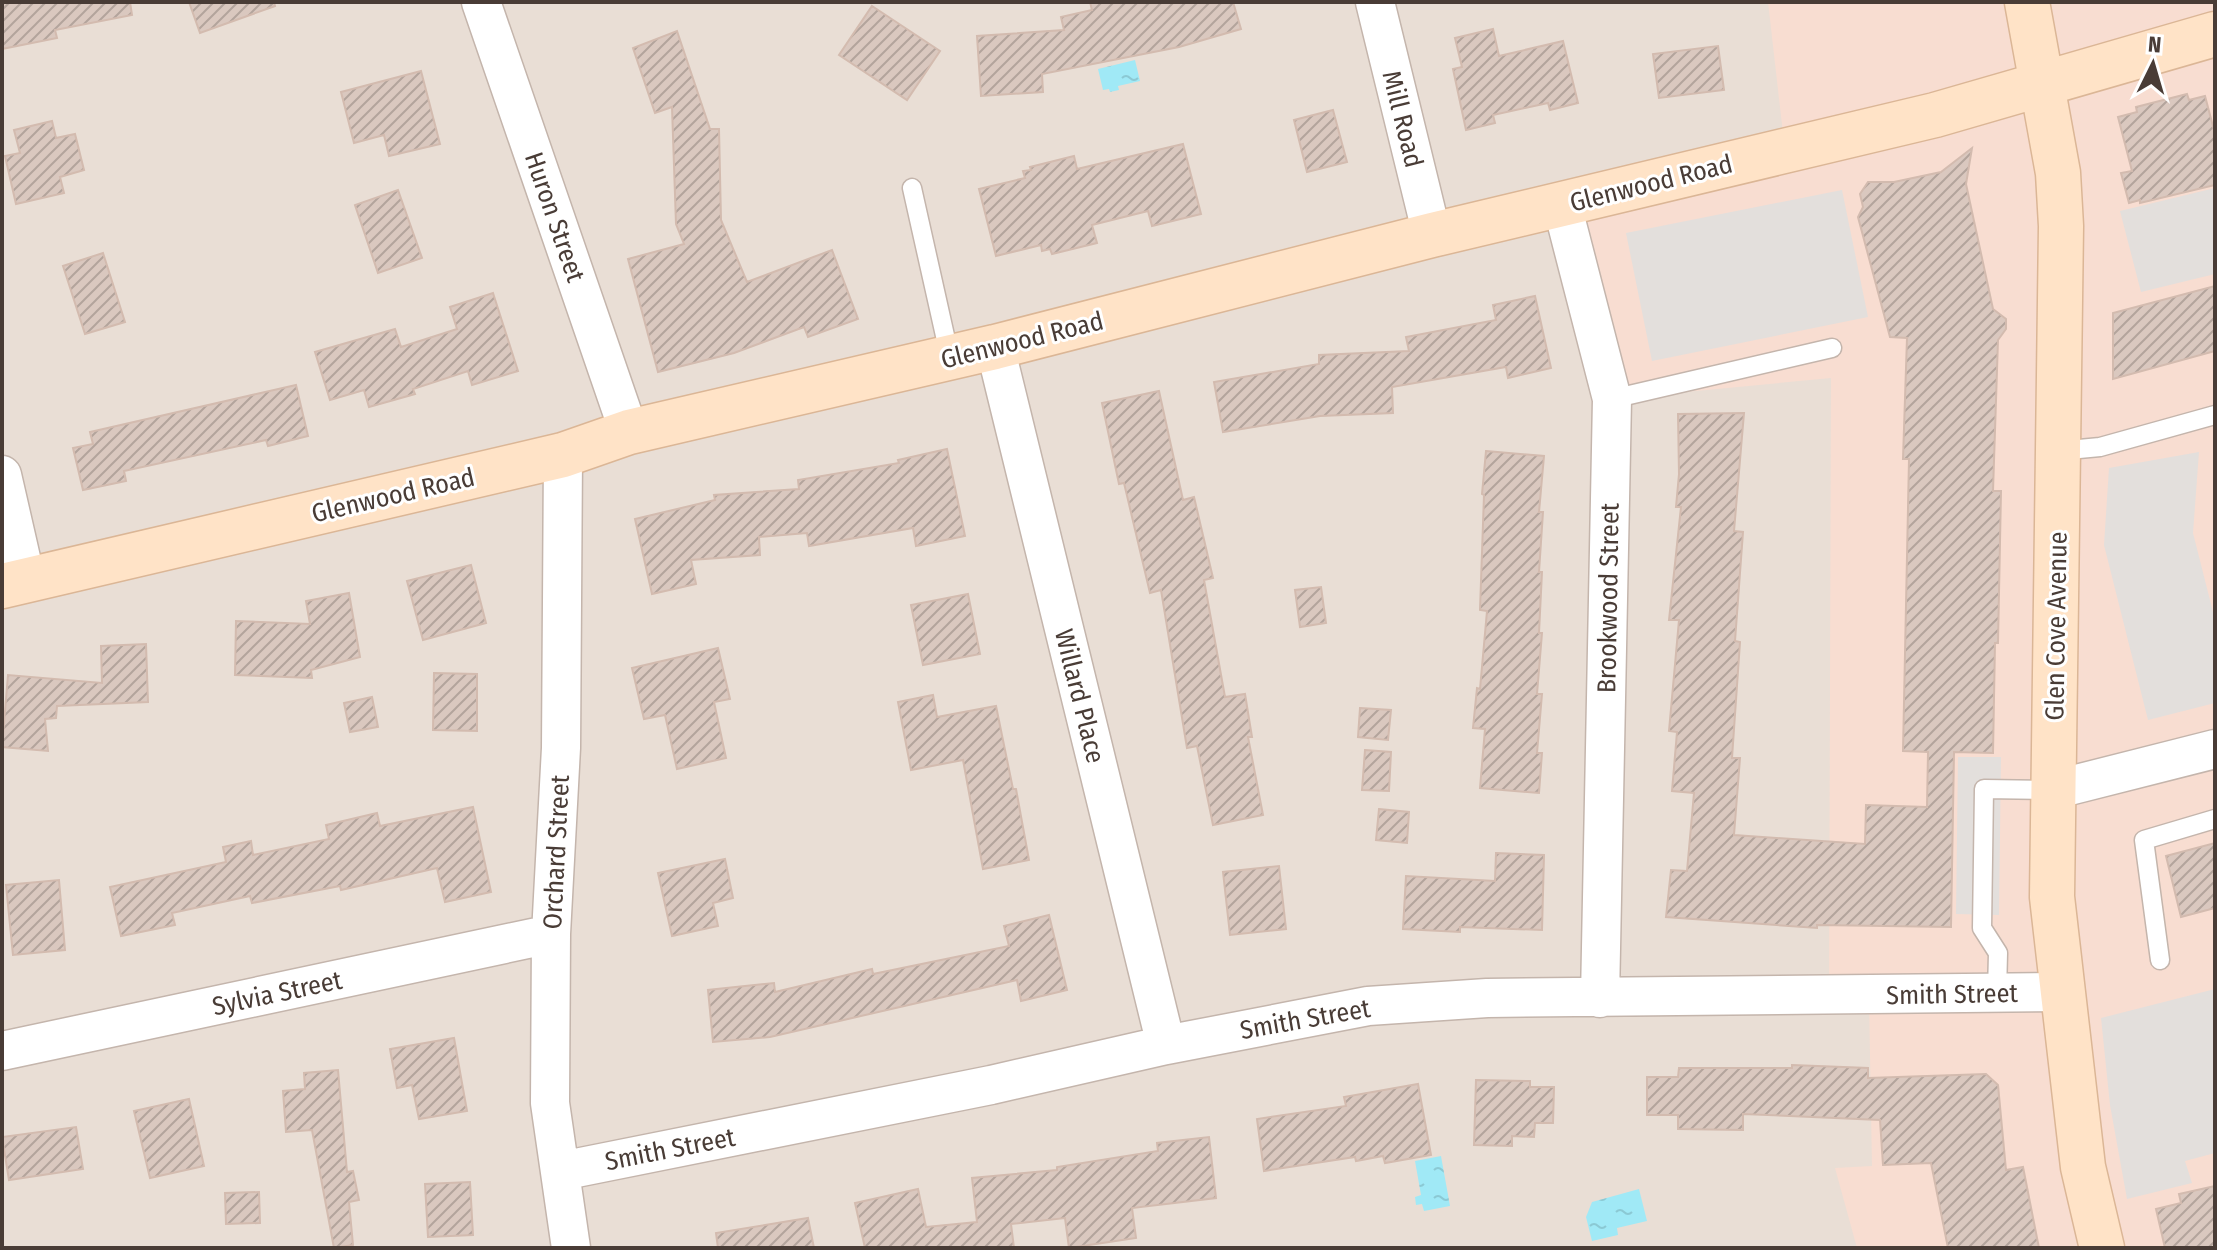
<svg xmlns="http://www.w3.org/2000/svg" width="2217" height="1250" font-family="'Fira Sans Condensed',sans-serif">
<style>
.residential{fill:#e9ded5}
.commercial{fill:#f8ddd1}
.parking{fill:#e3dfdc}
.water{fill:url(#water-ripples)}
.building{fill:url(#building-hatch);stroke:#d3bbaf;stroke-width:2}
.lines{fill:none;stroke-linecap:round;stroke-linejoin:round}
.lane-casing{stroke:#c4b5ac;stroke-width:21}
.street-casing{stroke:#c4b5ac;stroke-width:41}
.secondary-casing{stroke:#dbb696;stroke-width:47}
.lane{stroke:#fff;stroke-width:18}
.street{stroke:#fff;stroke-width:38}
.secondary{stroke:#ffe3c7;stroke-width:44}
.labels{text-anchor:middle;stroke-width:6;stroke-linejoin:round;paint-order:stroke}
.street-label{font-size:26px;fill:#493c36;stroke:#fff}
</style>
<defs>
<pattern id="water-ripples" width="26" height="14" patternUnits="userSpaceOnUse" patternTransform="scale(2)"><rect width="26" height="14" fill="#a0e9f6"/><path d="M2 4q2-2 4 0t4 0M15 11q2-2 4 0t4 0" fill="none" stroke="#8bc9d4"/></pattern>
<pattern id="building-hatch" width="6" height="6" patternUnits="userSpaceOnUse" patternTransform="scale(2)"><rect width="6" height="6" fill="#dac8bf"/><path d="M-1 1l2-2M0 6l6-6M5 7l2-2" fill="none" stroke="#b3a49c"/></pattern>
</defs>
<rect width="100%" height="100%" fill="#f5ede7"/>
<path class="residential" d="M2,2H2215V1248H2Z"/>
<path class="commercial" d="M1768,2H2215V1248H1857L1835,1168L1872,1166L1869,998H1829L1831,378L1612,399L1564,205L1785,151Z"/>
<path class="parking" d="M2215,188V274L2141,292L2120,211Z
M1842,190L1868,317L1652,361L1626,233Z
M2199,452L2193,533L2215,620V703L2148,720L2104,545L2109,468Z
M1958,757H2001L1999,915L1956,914Z
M2215,989V1153L2185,1161L2192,1183L2127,1199L2110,1105L2101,1018Z"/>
<path class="water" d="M1135,60L1140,81L1118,86L1119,90L1110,92L1109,89L1103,90L1098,69Z
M1441,1156L1450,1206L1424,1211L1422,1204L1416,1205L1415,1197L1421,1195L1415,1161Z
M1639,1189L1647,1221L1617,1228L1618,1235L1592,1241L1586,1217L1592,1202Z"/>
<path class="building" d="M2,2H130L132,15L55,30L57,38L2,49Z
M189,2H274L275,6L200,33Z
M1090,2H1233L1241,29L1179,47L1042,74L1043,92L981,96L977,36L1064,30L1061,17L1092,10Z
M872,6L940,51L907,100L839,55Z
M1493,29L1499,56L1563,41L1578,103L1550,110L1548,103L1493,115L1495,123L1466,130L1453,69L1462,67L1455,38Z
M677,31L710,129H719L721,220L747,282L832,250L858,319L808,337L804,327L734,353L658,372L628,259L684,244L676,224L672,107L655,113L633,48Z
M1718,46L1724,90L1659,98L1653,54Z
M421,71L440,144L389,156L384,135L354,143L341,92Z
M2187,94L2189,100L2205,96L2215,134V185L2140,203V200L2129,203L2121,173L2132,171L2118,117L2137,112L2136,107Z
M1333,110L1347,162L1307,172L1294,120Z
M52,121L56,138L75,134L84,170L60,177L64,193L16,204L5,156L20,153L14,130Z
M1183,144L1201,214L1152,226L1148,211L1092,225L1097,243L1052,254L1050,249L1042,251L1041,245L996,256L979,189L1025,178L1023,171L1031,170L1030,167L1074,156L1077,169Z
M1972,148L1966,184L1993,309L2006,319V329L1998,340L1993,491H2001L1998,643H1995L1993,753L1954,752L1951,927L1817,925V928L1666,917L1671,870L1687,871L1694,793L1672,791L1677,732L1669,731L1679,620H1669L1681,507H1676L1679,474L1678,414L1744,413L1734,531L1743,532L1735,641L1740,642L1732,758H1740L1734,835L1865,844L1866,805L1927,807L1928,752L1903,751L1909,459H1903L1907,338L1890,337L1858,217L1863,207L1860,194L1868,182H1894L1941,172Z
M398,190L422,258L378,273L355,205Z
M103,253L125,322L85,334L63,266Z
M2215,286V351L2113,379V313Z
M493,293L518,371L472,385L468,371L413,389L415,394L369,407L364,390L330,400L315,352L395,329L401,347L457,329L450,307Z
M1535,296L1551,368L1508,378L1506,367L1392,387L1393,413L1320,416L1223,432L1214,382L1319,364V355L1409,351L1406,337L1496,320L1493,305Z
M296,385L308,436L268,446L266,440L124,471L126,481L83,490L73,448L93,444L90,432Z
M1159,391L1183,500L1194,497L1213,578L1204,580L1225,697L1245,694L1252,737H1248L1263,815L1213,825L1197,746L1187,748L1161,590L1150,593L1124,483L1119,484L1102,403Z
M947,449L965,536L916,546L913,528L809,546L807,533L759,537L760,555L691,560L696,584L652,594L635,519L715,500L714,495L799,489L798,480L899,463L898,460Z
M1486,451L1544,456L1539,512H1543L1539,572H1542L1539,633H1542L1537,694H1542L1537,753H1542L1539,793L1480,788L1485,729L1473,728L1477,688L1480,689L1487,611L1480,610L1484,495L1482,494Z
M471,565L486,623L423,640L407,581Z
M1321,587L1326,623L1300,627L1295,590Z
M349,593L360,657L311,670L312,678L235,675L236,621L310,624L306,601Z
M968,594L980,654L923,665L911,605Z
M146,644L148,702L57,706L56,718L45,719L48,751L2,747L8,675L102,683L101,646Z
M718,648L730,699L714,702L726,758L677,769L665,715L644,719L632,668Z
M434,673L477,674V731L433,730Z
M933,695L937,717L996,706L1013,789H1016L1029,860L983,869L963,760L911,770L898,702Z
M372,697L378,727L350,732L344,703Z
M1360,708L1391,710L1388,740L1358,737Z
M1365,750L1391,752L1389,791L1362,790Z
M473,807L491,892L445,902L437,868L341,890L340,886L252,903L250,896L172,913L175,925L121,936L110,887L226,862L223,847L251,841L253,855L329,839L326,825L377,813L380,826Z
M1379,809L1409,812L1407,843L1376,840Z
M2215,843V908L2181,917L2166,856Z
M1496,853L1544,855L1542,930L1460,927V932L1403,929L1406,876L1495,881Z
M725,859L733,898L713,903L718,926L672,936L658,873Z
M1279,866L1286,929L1230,935L1223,872Z
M59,880L65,950L13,955L6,885Z
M1049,915L1067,990L1021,1001L1017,980L770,1037L713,1042L708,990L774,983L775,992L872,969L873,974L1009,946L1004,926Z
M454,1038L467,1111L419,1119L412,1085L397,1088L390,1049Z
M1792,1065L1868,1068V1078L1986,1074L1998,1085L2006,1170L2023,1167L2039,1248H1948L1931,1163L1883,1165L1880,1120L1743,1114V1130L1678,1129V1115H1647V1077H1678L1679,1068H1792Z
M338,1070L347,1172L353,1171L359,1200L349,1202L353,1245L334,1248L312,1130L286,1132L283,1091L305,1089L304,1073Z
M1476,1080L1530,1081V1087H1554L1553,1123H1535L1534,1137L1512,1136V1146L1474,1145Z
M1418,1084L1431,1155L1385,1163L1383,1156L1356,1161L1355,1157L1264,1171L1257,1119L1346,1106L1344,1097Z
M189,1099L204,1166L150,1178L134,1111Z
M76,1127L83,1169L9,1180L2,1137Z
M1209,1137L1216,1198L1132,1208L1136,1238L1069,1248L1065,1218L1011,1224L1014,1248H865L855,1203L918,1189L926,1227L977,1222L972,1178L1057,1170V1167L1158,1151L1157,1143Z
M470,1182L473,1235L428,1237L425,1184Z
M2215,1186V1248H2165L2156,1209L2181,1203L2179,1194Z
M259,1192L260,1223L226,1224L225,1193Z
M808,1218L814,1248H718L716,1233Z"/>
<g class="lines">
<g class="lane-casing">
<path id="lane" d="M912,188L950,358
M1612,399L1832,348
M2058,451L2100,447L2215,415
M2160,960L2144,840L2215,819
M1997,993L1998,953L1982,928L1984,789L2053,790"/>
</g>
<g class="street-casing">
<path id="street" d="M481,2L629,432
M1375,2L1432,235
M1562,205L1612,399L1600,998
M995,347L1166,1045
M563,455L561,748L551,934L550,1103L571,1248
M2,475L26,580
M2053,790L2215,749
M2,1051L551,934
M561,1171L991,1085L1166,1045L1368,1006L1487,998L2064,992"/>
</g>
<g class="secondary-casing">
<path id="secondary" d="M2027,2L2058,173L2061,226L2052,897L2083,1167L2102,1248
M2,586L563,455L629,432L995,347L1432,235L1935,115L2215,34"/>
</g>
<use href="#lane" class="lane"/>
<use href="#street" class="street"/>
<use href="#secondary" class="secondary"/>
</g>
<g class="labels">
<g class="street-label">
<text transform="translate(1403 119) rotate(76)" y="9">Mill Road</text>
<text transform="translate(1651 183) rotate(-14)" y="9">Glenwood Road</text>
<text transform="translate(555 217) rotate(71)" y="9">Huron Street</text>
<text transform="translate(1022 340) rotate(-14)" y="9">Glenwood Road</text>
<text transform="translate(393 495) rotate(-13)" y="9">Glenwood Road</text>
<text transform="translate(1608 598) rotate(-89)" y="9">Brookwood Street</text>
<text transform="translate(2056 626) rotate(-89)" y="9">Glen Cove Avenue</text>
<text transform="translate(1080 696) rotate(76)" y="9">Willard Place</text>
<text transform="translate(556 852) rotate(-87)" y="9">Orchard Street</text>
<text transform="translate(277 993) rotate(-12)" y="9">Sylvia Street</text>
<text transform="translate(1952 994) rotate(-1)" y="9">Smith Street</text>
<text transform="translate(1305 1019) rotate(-10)" y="9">Smith Street</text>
<text transform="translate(670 1149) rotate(-11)" y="9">Smith Street</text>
</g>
</g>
<rect width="2217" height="1250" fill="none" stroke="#493c36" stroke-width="8"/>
<g transform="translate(2153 64) rotate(5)" stroke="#ffffff" stroke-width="6" paint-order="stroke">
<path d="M0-6L14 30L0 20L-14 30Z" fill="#493c36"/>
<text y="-12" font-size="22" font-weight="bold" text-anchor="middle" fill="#493c36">N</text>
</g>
</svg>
